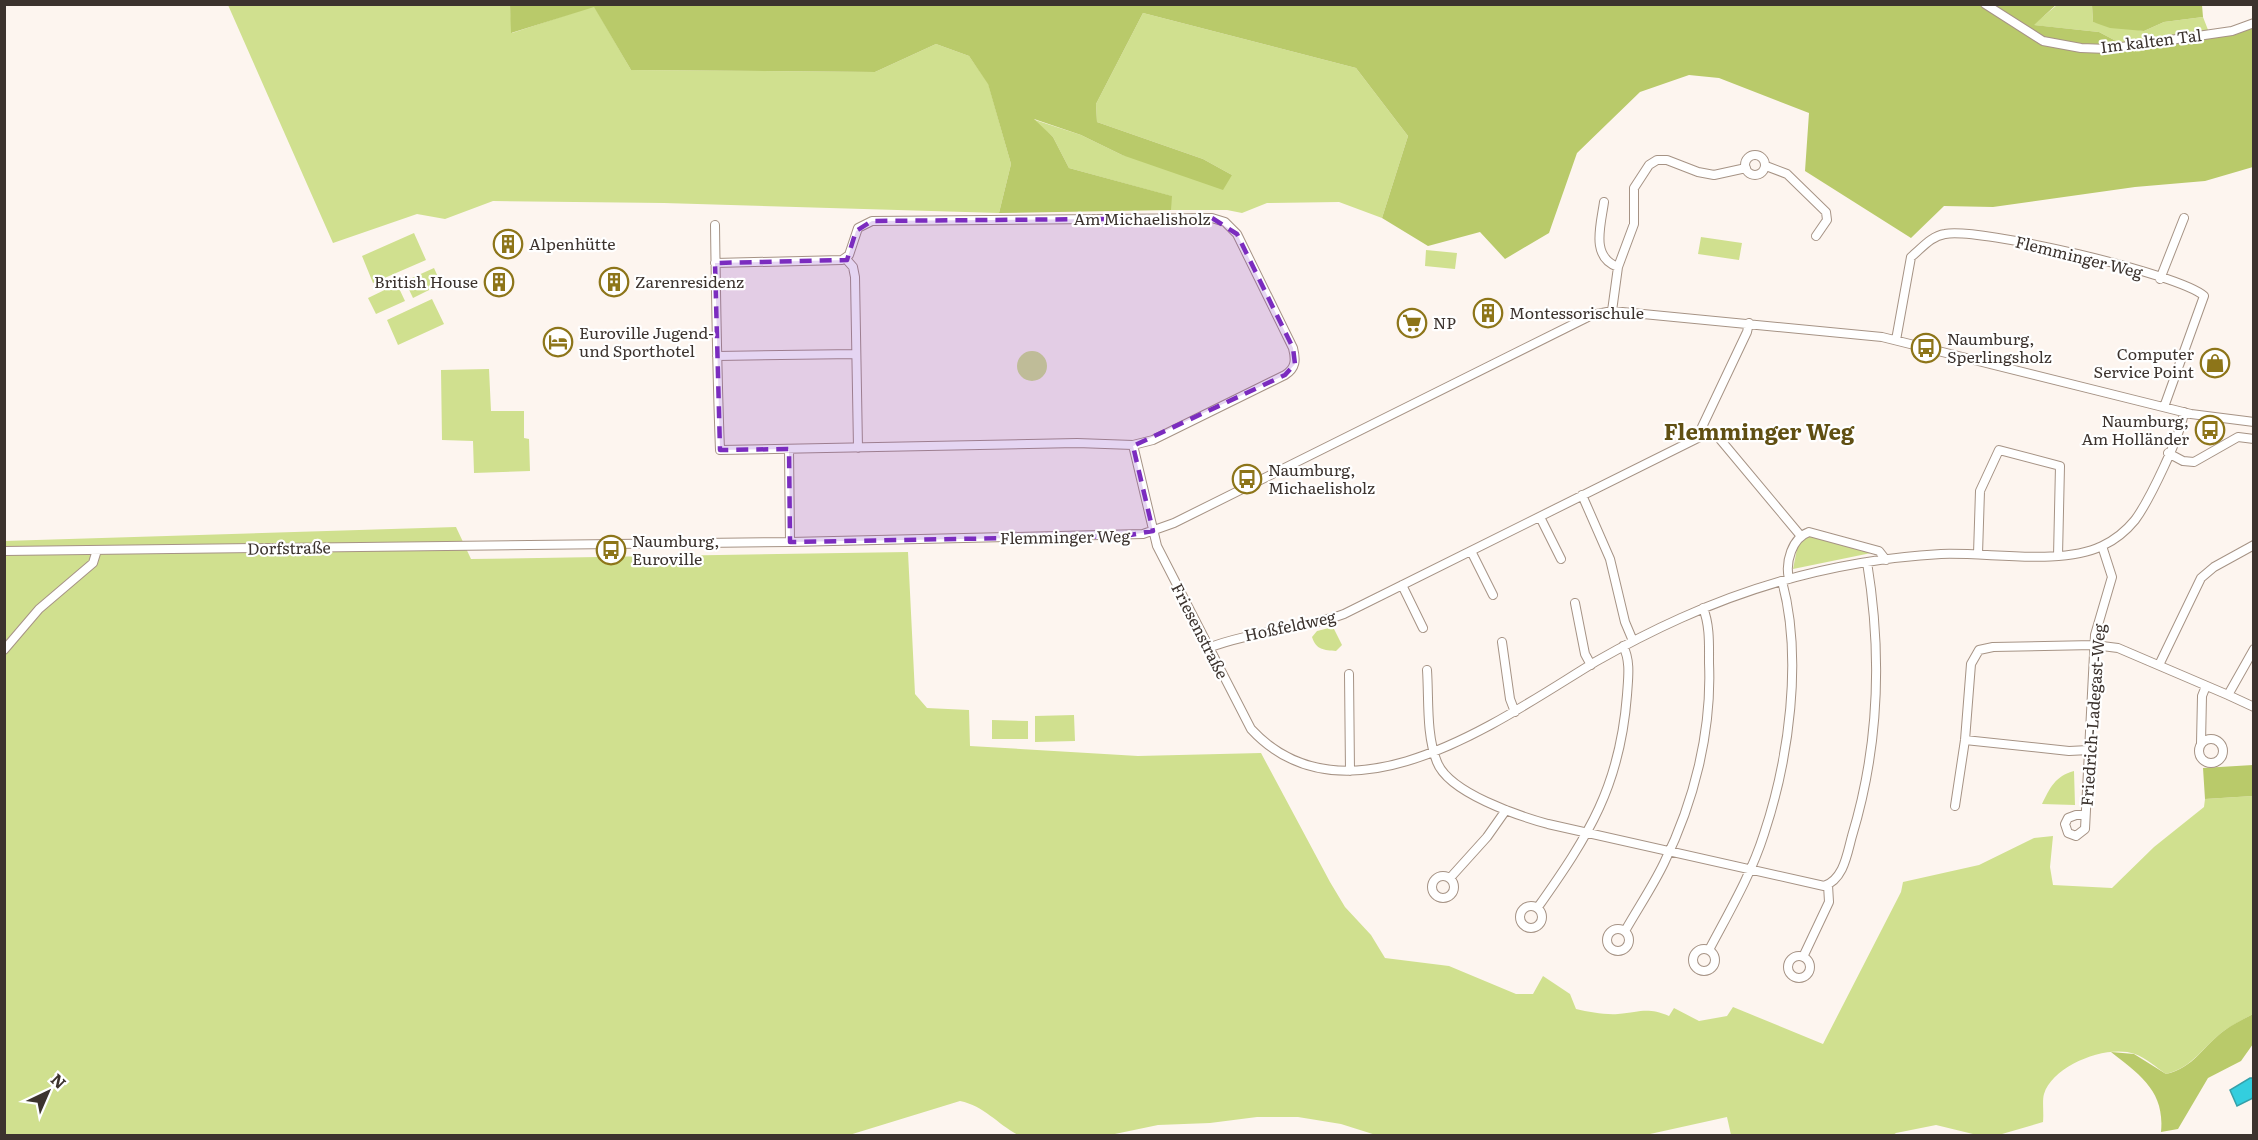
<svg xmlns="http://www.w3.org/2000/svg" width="2258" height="1140" font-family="Literata,serif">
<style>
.green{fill:#d0e08f}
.forest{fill:#b9ca6a}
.water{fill:#33cede;stroke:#36a0a9;stroke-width:1.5}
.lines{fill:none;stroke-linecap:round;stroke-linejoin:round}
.minor-casing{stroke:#a69385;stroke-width:10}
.minor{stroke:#fff;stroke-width:8}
.marked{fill:#7b2cbf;fill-opacity:0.2;stroke:#7b2cbf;stroke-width:4.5;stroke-dasharray:12 8;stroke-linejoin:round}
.labels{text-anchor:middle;stroke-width:4.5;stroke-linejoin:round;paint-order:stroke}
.street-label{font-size:16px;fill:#3c332e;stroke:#fff}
.poi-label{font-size:16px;fill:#3c332e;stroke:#fff;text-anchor:start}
.district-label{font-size:22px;font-weight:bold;fill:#604f12;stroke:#fff}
</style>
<rect width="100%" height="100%" fill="#fdf5ef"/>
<path class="green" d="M228,5H510L512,33L594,6L631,70L875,72L936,44L969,56L988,83L1011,164L999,213L664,203L493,201L445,219L417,214L333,243Z
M2057,5H2092L2093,22L2144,31L2164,22L2203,17L2210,35L2137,52L2099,32L2033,25Z
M1143,13L1356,68L1408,136L1382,218L1339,202L1267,203L1242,213L1227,210H1171V196L1069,168L1053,137L1032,119L1081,135L1122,155L1232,175L1203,159L1097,122L1096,104Z
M414,233L426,260L373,283L362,256Z
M1701,237L1742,243L1739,260L1698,254Z
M1426,250L1457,253L1455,269L1425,266Z
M434,268L441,284L413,298L405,281Z
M397,284L405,301L376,314L368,298Z
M432,299L444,324L398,345L387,320Z
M1017 366a15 15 0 1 1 30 0a15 15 0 1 1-30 0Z
M489,369L491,411H524V438L529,439L530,471L474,473L473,441L442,440L441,370Z
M456,527L471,559L908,552L915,694L927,708L969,710L970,746L1138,756L1261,753L1330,882L1345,907L1371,935L1385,958L1449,966L1516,994H1533L1543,976L1570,994L1576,1009C1589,1012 1605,1015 1618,1014C1641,1012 1647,1007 1669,1016L1674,1008L1699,1021L1727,1016L1733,1007L1823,1044L1901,892L1903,882L1979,865L2034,838L2053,836L2050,867L2053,885L2112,888L2154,847L2204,807L2205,799L2253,796V1014C2244,1019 2234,1024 2225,1030C2203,1046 2194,1067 2166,1074C2157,1068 2146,1058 2135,1054C2107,1044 2053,1065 2044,1094C2042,1101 2044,1113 2043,1122L2002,1134H1973L1936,1125L1896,1133L1893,1135H1731L1727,1117L1641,1136H1379L1341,1124L1298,1117H1257L1210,1123L1158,1125L1110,1135L1020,1136C998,1125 985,1106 960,1101L846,1136L5,1135L4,541Z
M1809,535L1871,550V553L1793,569L1798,544Z
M1333,627L1342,645L1336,651C1324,650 1316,650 1312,637L1317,631Z
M1074,715L1075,741L1035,742V716Z
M992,720L1028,721V739H992Z
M2074,771L2075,805L2042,804C2050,788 2055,776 2074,771Z"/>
<path class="forest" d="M2057,4L2034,25L2099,32L2137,52L2253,22V167L2205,181L2135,187L1993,207L1944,206L1911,238L1805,171L1809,113L1719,78L1689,75L1640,92L1577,153L1549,233L1505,259L1480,232L1428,246L1382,218L1408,136L1356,68L1143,13L1096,104L1097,122L1203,159L1232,175L1223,190L1122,155L1081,135L1034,119L1053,137L1069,168L1172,196L1171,210L999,213L1011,164L988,84L969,56L936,44L875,72L631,70L594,7L511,33L510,5Z
M2092,5H2202L2203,17L2164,22L2144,31L2110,28L2093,22Z
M2253,765V796L2205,799L2203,768Z
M2253,1014V1044L2241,1061L2208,1078L2178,1129L2161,1132C2165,1091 2140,1075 2111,1052L2134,1054L2166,1074C2194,1068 2203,1046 2225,1030C2233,1024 2244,1019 2253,1014Z"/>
<path class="water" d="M2250,1078H2253V1098L2237,1106L2230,1090Z"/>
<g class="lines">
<g class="minor-casing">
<path id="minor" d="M1985,4L2043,41L2081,48L2108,49L2232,31L2254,23
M1745 165a10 10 0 1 1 20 0a10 10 0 1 1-20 0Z
M1766,166L1787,174L1826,212L1827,220L1816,236
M1604,202C1601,225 1590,257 1618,267
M715,225C716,300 717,375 720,450L1077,443L1133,445L1153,440L1285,375C1296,368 1296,360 1293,348L1237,234L1225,222L1212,218L872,221L858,228L849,255L842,260L715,263
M846,259L853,267L855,277L858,448
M2160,279L2184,218
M1612,311L1618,267L1634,224V188L1649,165L1657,160H1667L1698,172L1714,175L1746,168
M1896,340L1911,257C1922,248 1931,236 1945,234C1979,227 2180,274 2204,296L2164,407
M717,356L856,354
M1704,434L1702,427L1747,332L1749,323
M1133,445L1157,546L1251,729C1347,833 1504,717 1595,662C1623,646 1652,631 1681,618C1763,581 1852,559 1941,554C1989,552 2060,566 2102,546C2115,540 2126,531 2135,520C2149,501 2181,435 2184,412
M789,449L790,542
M2168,453L2183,461L2194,462L2238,437L2254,439
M1582,495L1610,559L1625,622L1633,641
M1540,517L1561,559
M4,551L790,542L1143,534L1174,523L1592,315L1612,311L1882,337L2191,414L2254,422
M1471,551L1493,595
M1978,554L1980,491L1999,450L2060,466L2058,556
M1789,579C1785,562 1792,538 1809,532L1879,551L1886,560
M1402,585L1423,628
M1575,603L1585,654L1591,665
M1502,642L1510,699L1515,712
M1208,648C1252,631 1300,630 1344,614L1708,433L1719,438L1800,535
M4,650L39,609L93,563L97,550
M2159,665L2201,578L2214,567L2254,545
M1427,670C1429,699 1426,735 1437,762C1449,793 1519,816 1548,824L1824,886C1844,879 1847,854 1852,836C1879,747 1882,653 1867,562
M1349,674L1350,771
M2228,695L2254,707
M2199 751a12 12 0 1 1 24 0a12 12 0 1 1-24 0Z
M1965,740L2069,751L2089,750
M2201,743L2202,696L2206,686
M1955,806L1965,740L1971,664L1979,650L1993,647L2094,645L2118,648L2228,695L2254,649
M2085,815H2076L2068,818L2065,824L2068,833L2076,836L2085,829L2095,635L2112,577L2102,546
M1432 887a11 11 0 1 1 22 0a11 11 0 1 1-22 0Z
M1450,878L1487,837L1506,810
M1520 917a11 11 0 1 1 22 0a11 11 0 1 1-22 0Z
M1538,907C1589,835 1620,786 1627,695C1628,679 1631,661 1623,646
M1607 940a11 11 0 1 1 22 0a11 11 0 1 1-22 0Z
M1625,931C1638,908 1653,886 1664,863C1694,802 1712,731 1709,663C1709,645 1710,625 1703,608
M1693 960a11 11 0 1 1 22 0a11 11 0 1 1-22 0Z
M1709,950C1729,912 1751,875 1764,834C1789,759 1803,658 1782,581
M1788 967a11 11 0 1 1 22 0a11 11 0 1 1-22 0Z
M1803,957L1829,902L1828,885"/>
</g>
<use href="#minor" class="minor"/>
</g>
<path class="marked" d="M1212,218L1237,234L1293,348L1295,364L1285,375L1133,446L1153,531L1124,536L790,542L789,449L720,450L715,263L847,260L856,231L872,221Z"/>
<defs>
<g id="building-ring" transform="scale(1.5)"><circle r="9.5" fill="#fff" stroke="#8d7519" stroke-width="1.5"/><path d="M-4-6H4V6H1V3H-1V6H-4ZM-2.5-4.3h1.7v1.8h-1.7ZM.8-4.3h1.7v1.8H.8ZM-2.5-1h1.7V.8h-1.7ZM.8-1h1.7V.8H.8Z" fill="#8d7519"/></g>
<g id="supermarket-ring" transform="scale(1.5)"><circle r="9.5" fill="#fff" stroke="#8d7519" stroke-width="1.5"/><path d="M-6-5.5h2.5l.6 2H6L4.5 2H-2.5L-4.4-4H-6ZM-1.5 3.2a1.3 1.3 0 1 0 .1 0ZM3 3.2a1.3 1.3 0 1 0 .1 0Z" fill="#8d7519"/></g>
<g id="hotel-ring" transform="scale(1.5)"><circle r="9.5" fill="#fff" stroke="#8d7519" stroke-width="1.5"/><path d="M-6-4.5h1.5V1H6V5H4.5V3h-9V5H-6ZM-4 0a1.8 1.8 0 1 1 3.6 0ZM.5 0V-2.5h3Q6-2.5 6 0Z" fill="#8d7519"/></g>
<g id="bus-ring" transform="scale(1.5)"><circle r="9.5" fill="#fff" stroke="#8d7519" stroke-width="1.5"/><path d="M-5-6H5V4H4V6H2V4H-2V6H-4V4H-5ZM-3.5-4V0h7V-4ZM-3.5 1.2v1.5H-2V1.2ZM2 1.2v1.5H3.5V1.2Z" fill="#8d7519"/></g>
<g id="shop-ring" transform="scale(1.5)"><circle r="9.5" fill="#fff" stroke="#8d7519" stroke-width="1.5"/><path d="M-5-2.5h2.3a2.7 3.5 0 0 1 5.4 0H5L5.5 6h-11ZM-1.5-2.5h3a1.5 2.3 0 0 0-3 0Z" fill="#8d7519"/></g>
</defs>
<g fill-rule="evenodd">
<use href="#building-ring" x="508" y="244"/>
<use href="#building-ring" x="499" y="282"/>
<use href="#building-ring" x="614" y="282"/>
<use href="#building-ring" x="1488" y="313"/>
<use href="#supermarket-ring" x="1412" y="323"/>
<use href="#hotel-ring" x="558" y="342"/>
<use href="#bus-ring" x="1926" y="348"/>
<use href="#shop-ring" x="2215" y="363"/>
<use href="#bus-ring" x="2210" y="430"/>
<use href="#bus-ring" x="1247" y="479"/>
<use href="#bus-ring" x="611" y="550"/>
</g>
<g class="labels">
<g class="street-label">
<text transform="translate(2151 41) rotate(-7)" y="6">Im kalten Tal</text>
<text x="1142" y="225">Am Michaelisholz</text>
<text transform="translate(2079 257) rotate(14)" y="6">Flemminger Weg</text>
<text transform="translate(1065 537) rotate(-1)" y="6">Flemminger Weg</text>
<text transform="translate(289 548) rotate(-1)" y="6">Dorfstraße</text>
<text transform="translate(1290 626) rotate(-12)" y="6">Hoßfeldweg</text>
<text transform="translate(1200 631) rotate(63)" y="6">Friesenstraße</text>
<text transform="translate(2093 715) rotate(-86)" y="6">Friedrich-Ladegast-Weg</text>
</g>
<g class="poi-label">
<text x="529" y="250">Alpenhütte</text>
<text x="478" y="288" text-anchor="end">British House</text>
<text x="635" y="288">Zarenresidenz</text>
<text x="1509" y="319">Montessorischule</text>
<text x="1433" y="329">NP</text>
<text x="579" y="339">Euroville Jugend-<tspan x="579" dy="18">und Sporthotel</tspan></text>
<text x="1947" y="345">Naumburg,<tspan x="1947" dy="18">Sperlingsholz</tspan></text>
<text x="2194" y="360" text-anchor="end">Computer<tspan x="2194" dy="18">Service Point</tspan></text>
<text x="2189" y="427" text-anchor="end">Naumburg,<tspan x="2189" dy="18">Am Holländer</tspan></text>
<text x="1268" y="476">Naumburg,<tspan x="1268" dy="18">Michaelisholz</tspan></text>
<text x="632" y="547">Naumburg,<tspan x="632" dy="18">Euroville</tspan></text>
</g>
<g class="district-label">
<text x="1759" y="440">Flemminger Weg</text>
</g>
</g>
<rect width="2258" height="1140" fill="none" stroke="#3c332e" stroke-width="12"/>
<g transform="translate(48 1092) rotate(44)" stroke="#ffffff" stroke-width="4.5" paint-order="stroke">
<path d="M0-4.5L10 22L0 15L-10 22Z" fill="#3c332e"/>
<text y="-9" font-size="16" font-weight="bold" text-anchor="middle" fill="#3c332e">N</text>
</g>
</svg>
